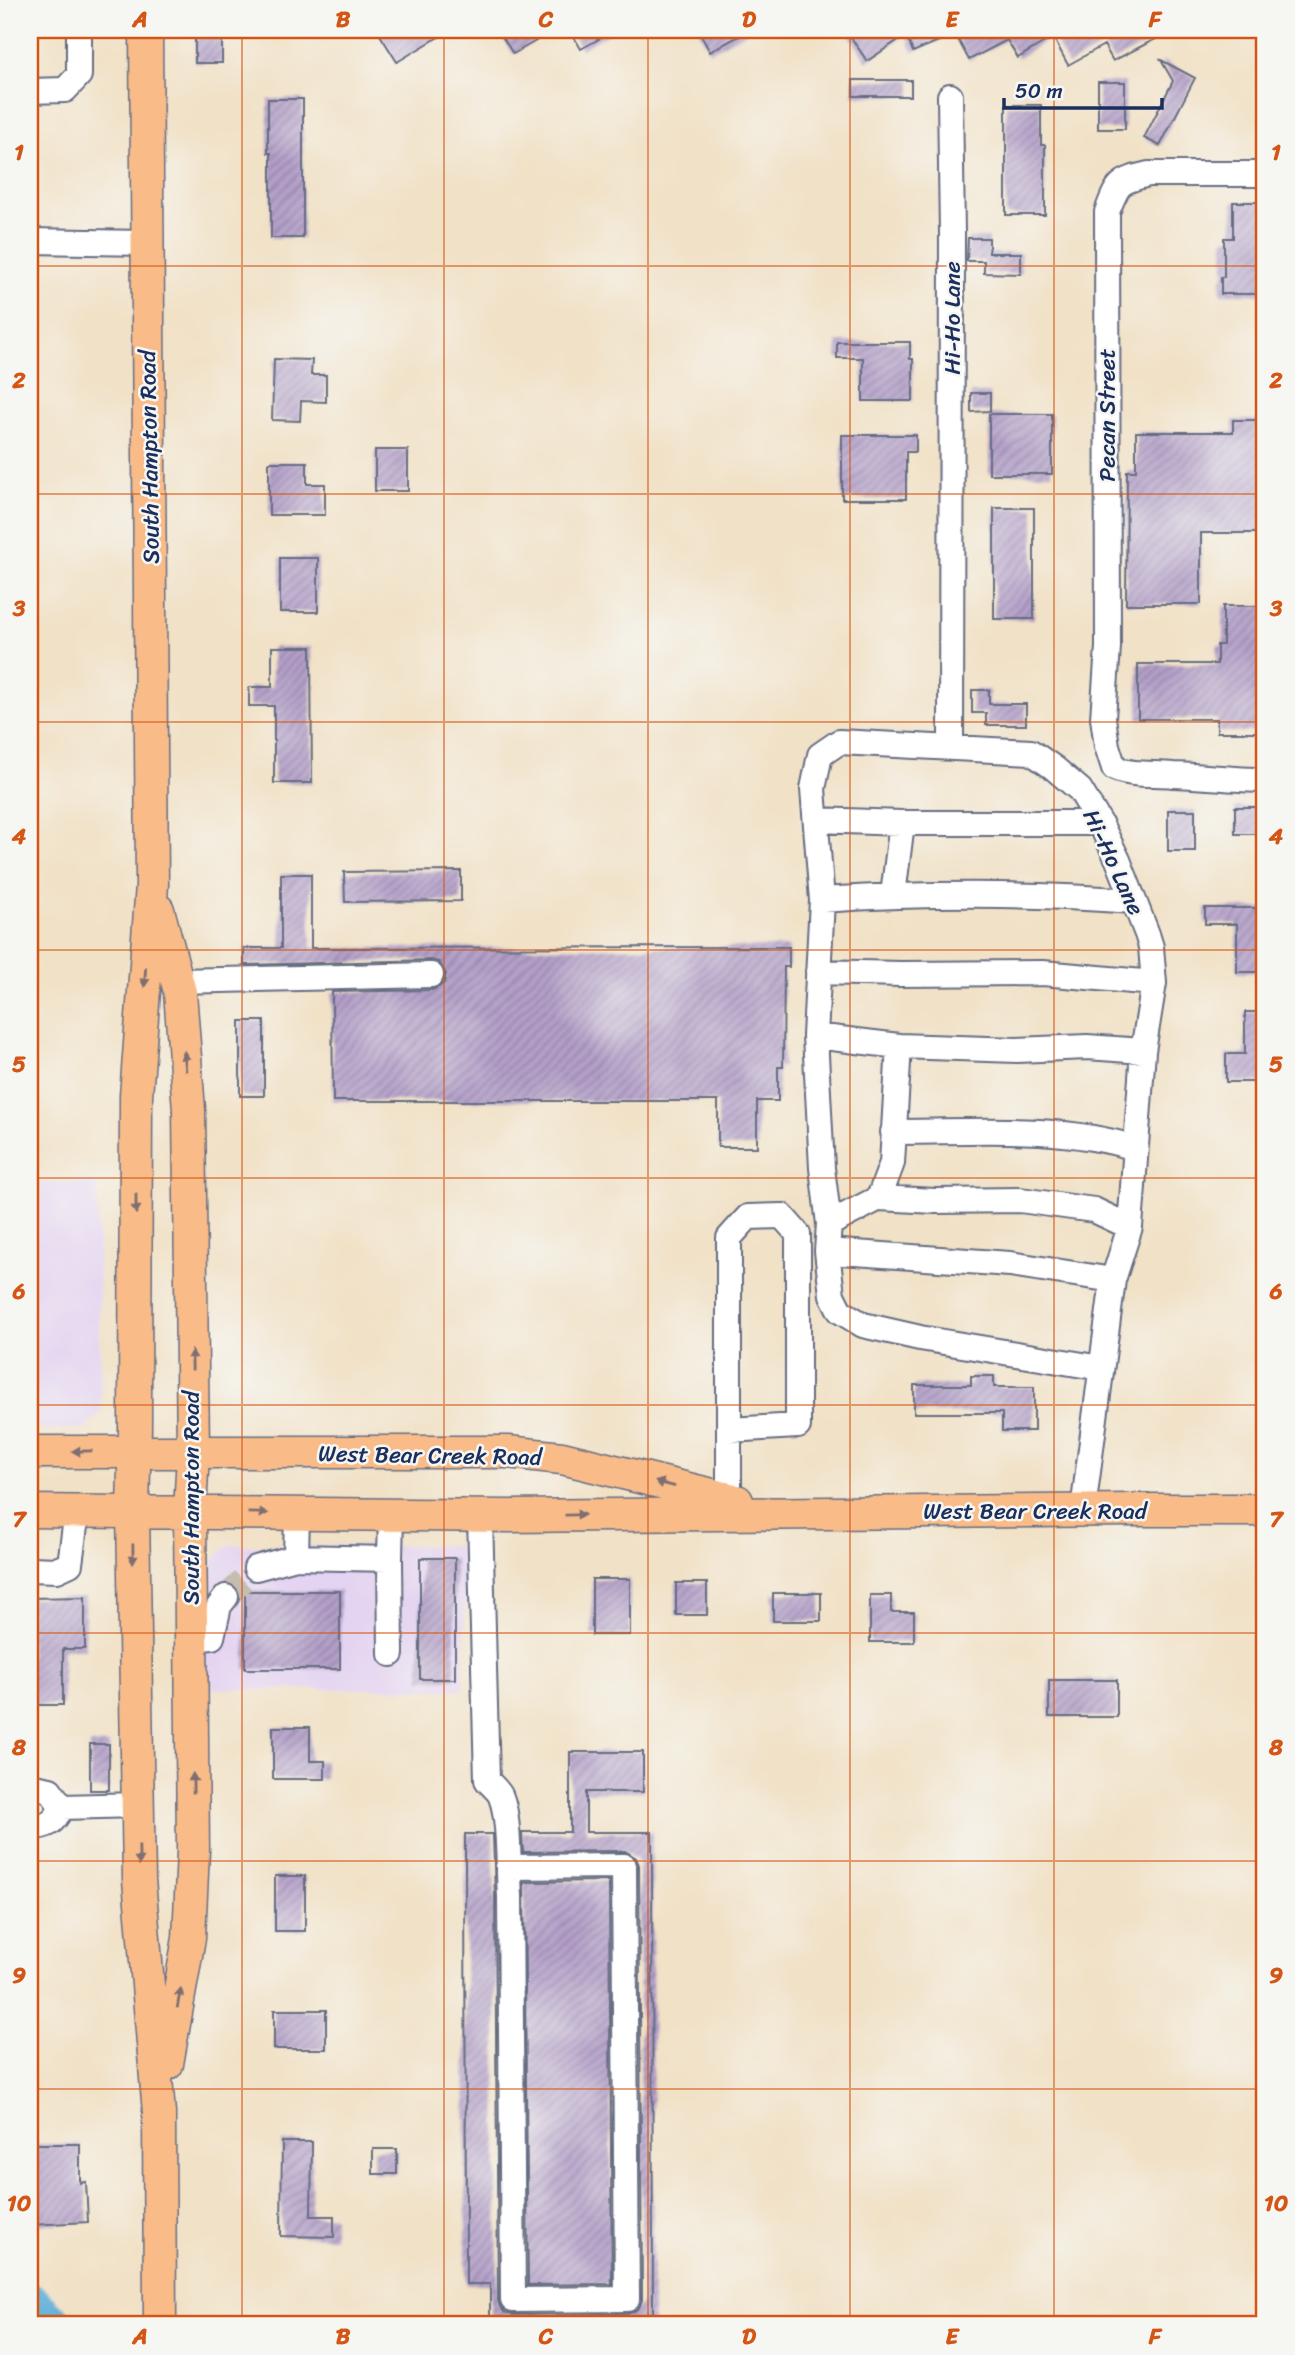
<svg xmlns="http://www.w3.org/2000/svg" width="1295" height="2355" font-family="Sriracha,sans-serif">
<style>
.built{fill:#e4d3f1}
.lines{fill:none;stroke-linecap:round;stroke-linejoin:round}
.river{stroke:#5cadd7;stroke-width:38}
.building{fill:url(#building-hatch)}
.minor-tunnel{stroke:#c6bdb1;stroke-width:24;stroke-dasharray:24 12;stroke-linecap:butt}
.minor-casing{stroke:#666d82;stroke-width:28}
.major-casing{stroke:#666d82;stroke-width:35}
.minor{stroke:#fff;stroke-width:24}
.major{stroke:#f9bc89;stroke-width:32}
.oneway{fill:#7f6e71}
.grid{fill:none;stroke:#d45514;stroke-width:2;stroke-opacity:0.55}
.labels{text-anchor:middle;stroke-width:5;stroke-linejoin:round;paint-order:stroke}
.street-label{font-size:23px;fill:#1b2f5e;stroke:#f6f6f2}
.neatline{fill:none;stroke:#d45514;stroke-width:2.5}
.grid-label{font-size:23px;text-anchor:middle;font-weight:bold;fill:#d45514}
</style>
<defs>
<pattern id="building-hatch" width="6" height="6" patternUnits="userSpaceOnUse" patternTransform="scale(1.75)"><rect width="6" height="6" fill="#b39fc8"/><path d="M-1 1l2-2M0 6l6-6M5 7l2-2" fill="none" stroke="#9182a6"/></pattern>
</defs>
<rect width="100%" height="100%" fill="#f6f6f2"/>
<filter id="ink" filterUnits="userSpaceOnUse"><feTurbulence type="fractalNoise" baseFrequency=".0143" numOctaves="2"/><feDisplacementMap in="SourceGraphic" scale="14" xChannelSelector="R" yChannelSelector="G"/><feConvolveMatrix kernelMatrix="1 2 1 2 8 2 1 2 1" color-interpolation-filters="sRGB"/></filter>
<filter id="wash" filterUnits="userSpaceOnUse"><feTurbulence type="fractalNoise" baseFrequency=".00686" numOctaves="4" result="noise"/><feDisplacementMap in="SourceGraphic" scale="28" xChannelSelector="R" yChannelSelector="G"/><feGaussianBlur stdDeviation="1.57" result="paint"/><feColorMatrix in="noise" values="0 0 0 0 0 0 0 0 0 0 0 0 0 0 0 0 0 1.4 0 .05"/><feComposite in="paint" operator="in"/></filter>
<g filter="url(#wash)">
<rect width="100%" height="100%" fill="#f1e1c6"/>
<path class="built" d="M97,1182L101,1412L85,1429H30V1183Z
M229,1545L466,1546L463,1689H191L190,1583Z"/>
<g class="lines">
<path class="river" d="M30,2301L55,2325"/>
</g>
<g id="blocks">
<path class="building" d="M195,30H222V63H195Z
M377,30H450L397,62Z
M498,30H529L536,41L513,54Z
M570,30H615L581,49Z
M698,30H750L710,52Z
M846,30H1173L1113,61L1104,45L1068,65L1053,37L1018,58L1007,40L969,60L955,34L913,52L906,35L867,61Z
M1161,60L1195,78L1160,146L1144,138L1173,81Z
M853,80H911V96H853Z
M1098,82H1125V129H1098Z
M268,99H303V238H271V153H268Z
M1006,105H1041V145H1045V215H1006Z
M1233,202H1265V294H1221V277H1224V238H1233Z
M968,238H989V253H1021V274L984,273V261H967Z
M837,342H910V359H913V401H863V358H837Z
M274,359L312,360L311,375H326V402L301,401L300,421L272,420Z
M971,393H990V411L971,412Z
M989,414H1052V474H989Z
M1233,420H1265V533H1201V604H1126L1127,471H1136V432H1233Z
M842,435H916V452H906V499H842Z
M375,450H408V491H375Z
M269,462H307V484H325V515H269Z
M994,508H1034V619H994Z
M280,558H318V612H280Z
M1223,606H1265V732H1217V719H1138V664H1217V645H1223Z
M272,647H311L312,783H274V706H249V687H272Z
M972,690H989V704H1026V725H986V713H972Z
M1235,807H1265V834H1235Z
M1168,810H1195V851H1168Z
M461,871V901L345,902L344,872Z
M281,874H311V948L789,947V967H784L783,1067H778V1101H757V1147H718V1101H333L332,992L432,990L439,987L444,983L446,974L439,962L431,960L244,965V948H281Z
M1205,908H1265V972H1237V924H1205Z
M1245,1012H1265V1082H1226V1054H1245Z
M240,1021H264V1096H240Z
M971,1376H994V1387H1034V1431H1002V1413H914V1385H971Z
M420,1558H455V1679H420Z
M592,1579H630V1635H592Z
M676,1583H707V1615H676Z
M245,1591H340V1669H245Z
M773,1593H821V1621H773Z
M870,1595H891V1612H914V1642H870Z
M85,1597V1649H63V1705H30V1598Z
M1049,1680H1117V1717H1049Z
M273,1727H310V1761H325V1779H273Z
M90,1744H109V1790H90Z
M570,1752H643V1792H586V1832H652L653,2325H490V2284H466L465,1834H493L495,1896L498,2300L500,2307L505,2313L513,2315L627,2314L635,2311L640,2306L642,2300L639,1865L636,1858L625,1851L523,1852L522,1832H570Z
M275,1876H305V1931H275Z
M609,1881L612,2284L528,2285L524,1882Z
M274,2010H326V2049H274Z
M282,2142H312L311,2216H334V2237L281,2236Z
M30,2144H80V2183L86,2182L88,2222L30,2225Z
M373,2149H397V2174H373Z"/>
</g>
</g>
<g filter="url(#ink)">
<use href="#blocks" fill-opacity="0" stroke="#666d82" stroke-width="2"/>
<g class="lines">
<path class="minor-tunnel" d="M226,1597L256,1568"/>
<g class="minor-casing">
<path id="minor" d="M30,91L65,90L79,75V30
M950,96L952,233L951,747
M1265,174H1149C1119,181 1118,183 1107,212L1108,647L1103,718L1107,746L1114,768C1133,776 1153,773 1173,775C1204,776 1234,780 1265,780
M30,241L146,243
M816,820L902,823H1100
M893,895L902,823
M822,900C926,893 1030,893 1134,901
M818,972L901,974L1043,973L1154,983
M177,981L431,975
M815,1036L899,1046L1017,1050L1087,1047L1143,1051
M893,1132C974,1132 1058,1124 1135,1148
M879,1198L892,1163L899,1046
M829,1224L879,1198L935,1201L1020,1200L1094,1210L1130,1227
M827,1251L1010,1264L1113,1280
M729,1430L798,1426V1234L782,1216L748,1217L729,1238V1499
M1083,1510L1113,1280L1130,1227L1143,1051L1154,983L1151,947L1147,934L1118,860L1100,823L1080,790L1054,768L1031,752L839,742L820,755L813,789L822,900L815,1036L822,1168L829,1224L827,1251L832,1295L840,1311L863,1325L920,1338L1101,1368
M480,1516L487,1780C491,1785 499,1791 501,1797C510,1819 508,1870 510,1896L513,2300L627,2299L624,1866L508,1867
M296,1557L390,1559L391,1515
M390,1559L391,1654
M256,1568L296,1557L297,1513
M30,1569L57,1570L70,1564L77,1511
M191,1639L212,1637L219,1606L226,1597
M30,1786L50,1790L62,1807
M62,1807L138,1805
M30,1827C48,1827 54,1823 62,1807"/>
</g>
<g class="major-casing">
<path id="major" d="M146,30L152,885L136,1096L135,1428L133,1511L139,1880L159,2113L160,2325
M158,910L180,992L189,1110L193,1452L190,1512L193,1851L189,1938L167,2064
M30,1452H508L562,1458L737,1501
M30,1511L507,1516L1132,1510H1265"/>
</g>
<use href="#minor" class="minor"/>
<use href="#major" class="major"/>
</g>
<defs><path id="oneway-solid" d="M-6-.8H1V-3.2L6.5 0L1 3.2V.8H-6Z" transform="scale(1.75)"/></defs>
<g class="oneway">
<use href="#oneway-solid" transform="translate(145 977) rotate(94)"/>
<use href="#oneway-solid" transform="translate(185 1061) rotate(-95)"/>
<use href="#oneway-solid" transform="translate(136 1204) rotate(90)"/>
<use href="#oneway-solid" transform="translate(192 1360) rotate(-91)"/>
<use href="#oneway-solid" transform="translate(82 1451) rotate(179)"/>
<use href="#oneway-solid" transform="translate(665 1484) rotate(-166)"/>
<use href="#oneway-solid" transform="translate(258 1513) rotate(1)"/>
<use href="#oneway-solid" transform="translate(575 1515) rotate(-1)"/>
<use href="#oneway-solid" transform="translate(133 1554) rotate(89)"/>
<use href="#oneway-solid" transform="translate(193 1783) rotate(-91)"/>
<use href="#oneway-solid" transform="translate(139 1855) rotate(89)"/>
<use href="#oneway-solid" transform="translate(179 1998) rotate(-80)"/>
</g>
</g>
<path class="grid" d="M242,30V2325M444,30V2325M648,30V2325M850,30V2325M1054,30V2325M30,266H1265M30,494H1265M30,722H1265M30,950H1265M30,1178H1265M30,1405H1265M30,1633H1265M30,1861H1265M30,2089H1265"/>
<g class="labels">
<g class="street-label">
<text transform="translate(952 318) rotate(-90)" y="8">Hi-Ho Lane</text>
<text transform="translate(1107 415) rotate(-90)" y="8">Pecan Street</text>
<text transform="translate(149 457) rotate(-91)" y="8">South Hampton Road</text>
<text transform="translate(1114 862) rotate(65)" y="8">Hi-Ho Lane</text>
<text transform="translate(430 1455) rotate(1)" y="8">West Bear Creek Road</text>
<text transform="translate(191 1498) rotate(-90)" y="8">South Hampton Road</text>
<text x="1035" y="1519">West Bear Creek Road</text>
</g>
</g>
<rect width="1295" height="2355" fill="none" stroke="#f6f6f2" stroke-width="77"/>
<path d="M1004 98v10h158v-10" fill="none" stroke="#1b2f5e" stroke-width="3.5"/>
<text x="1015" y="98" font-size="21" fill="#1b2f5e" stroke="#f6f6f2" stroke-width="5" paint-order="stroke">50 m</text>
<rect x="38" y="38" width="1218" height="2278" class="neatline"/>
<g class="grid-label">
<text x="140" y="27">A</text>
<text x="343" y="27">B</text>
<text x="546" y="27">C</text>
<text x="749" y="27">D</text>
<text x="952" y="27">E</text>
<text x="1155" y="27">F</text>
<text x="19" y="160">1</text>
<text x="1276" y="160">1</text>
<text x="19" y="388">2</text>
<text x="1276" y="388">2</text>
<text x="19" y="616">3</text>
<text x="1276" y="616">3</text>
<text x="19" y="844">4</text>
<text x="1276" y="844">4</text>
<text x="19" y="1072">5</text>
<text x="1276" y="1072">5</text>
<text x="19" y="1299">6</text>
<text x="1276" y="1299">6</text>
<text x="19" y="1527">7</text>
<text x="1276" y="1527">7</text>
<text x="19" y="1755">8</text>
<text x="1276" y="1755">8</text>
<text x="19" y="1983">9</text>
<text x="1276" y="1983">9</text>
<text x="19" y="2211">10</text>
<text x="1276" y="2211">10</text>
<text x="140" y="2344">A</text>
<text x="343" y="2344">B</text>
<text x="546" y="2344">C</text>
<text x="749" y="2344">D</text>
<text x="952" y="2344">E</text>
<text x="1155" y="2344">F</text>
</g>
</svg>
